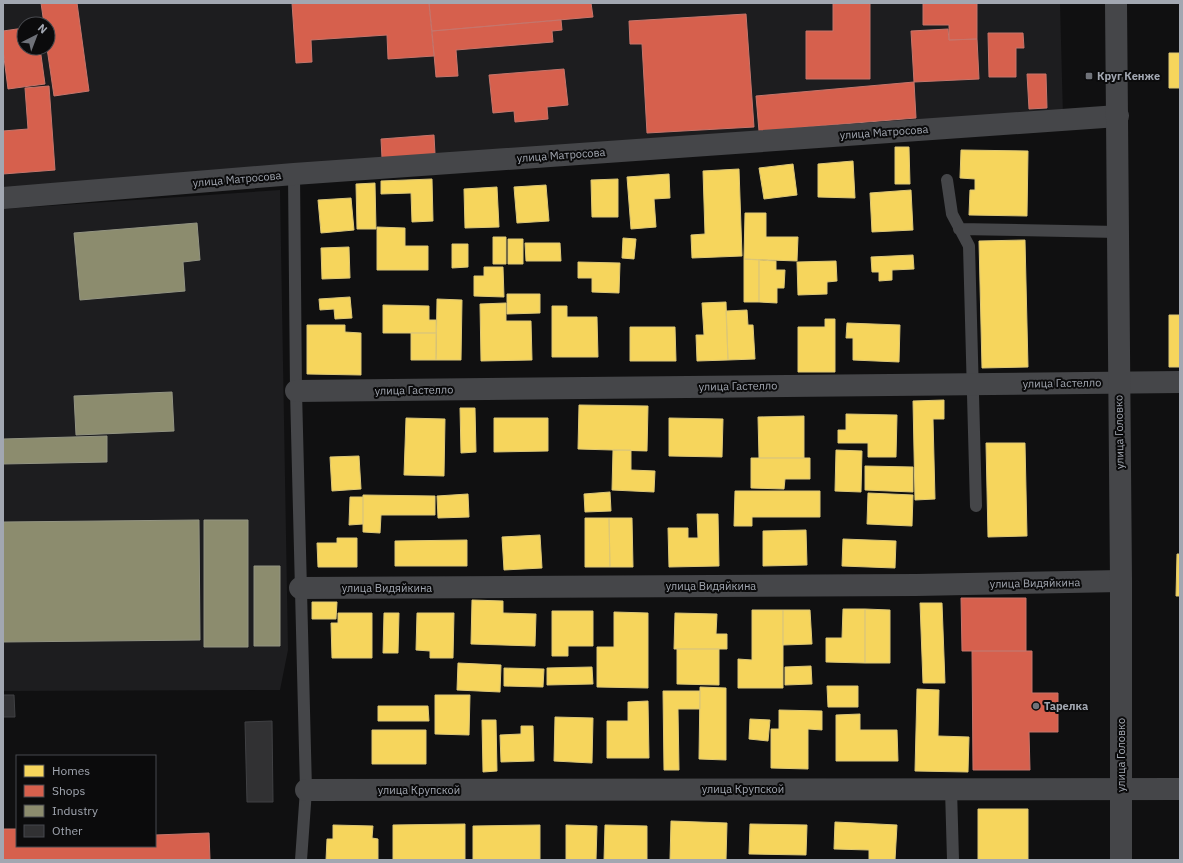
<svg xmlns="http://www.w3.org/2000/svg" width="1183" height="863" font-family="'IBM Plex Sans',sans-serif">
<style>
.built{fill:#1d1d1f;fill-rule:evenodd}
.homes{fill:#f6d55c;stroke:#ddc776}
.shops{fill:#d6604d;stroke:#c6756b}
.industry{fill:#8c8c6e;stroke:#939482}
.building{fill:#313133;stroke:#404144}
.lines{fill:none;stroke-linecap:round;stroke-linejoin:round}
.service{stroke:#454649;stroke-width:12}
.minor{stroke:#454649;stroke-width:22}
.tertiary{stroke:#454649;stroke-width:22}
.poi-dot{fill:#6f7279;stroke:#0b0b0c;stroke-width:1.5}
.labels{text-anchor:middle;stroke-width:4;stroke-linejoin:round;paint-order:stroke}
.poi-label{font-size:11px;font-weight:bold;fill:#a2a7b1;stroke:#0b0b0c;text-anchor:start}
.street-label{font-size:11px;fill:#a2a7b1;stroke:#0b0b0c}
</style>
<rect width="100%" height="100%" fill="#101011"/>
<path class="built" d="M3,3H1060L1063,116L3,194ZM24,24H48V48H24Z
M280,190L288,650L280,690L3,691V209Z"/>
<path class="homes" d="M1169,53H1180V88H1169Z
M895,147H909L910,184H895Z
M961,150L1028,151L1027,216L969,215L970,190H975V179L960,178Z
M853,161L855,198L818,197V164Z
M793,164L797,195L764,199L759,168Z
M739,169L742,256L692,258L691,235L705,234L703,171Z
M669,174L670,198L654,199L656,227L631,229L627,177Z
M432,179L433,221L412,222L411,193L381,194V181Z
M618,179V217H592L591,180Z
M375,183L376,229H357L356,184Z
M546,185L549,221L517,223L514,187Z
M497,187L499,227L465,228L464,189Z
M911,190L913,230L872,232L870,193Z
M351,198L354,230L321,233L318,200Z
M745,213H766V237H798L797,261L744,259Z
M377,227L405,228V246H428V270H377Z
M493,237H506V264H493Z
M623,238L636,239L634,259L622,258Z
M508,239H523V264H508Z
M1025,240L1028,367L982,368L979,241Z
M525,243H560L561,261H526Z
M452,244H468V267L452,268Z
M349,247L350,278L322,279L321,248Z
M913,255L914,269L892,270V280L879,281V272H872L871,257Z
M744,259L759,260V302H744Z
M759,260L776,261V270H785L784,288H777V303L759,302Z
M836,261L837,281L827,282V294L798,295L797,262Z
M578,262L620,263L619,293L592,292V278H578Z
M484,267H503L504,297L474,296V276H484Z
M507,294H540V313L507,314Z
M350,297L352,318L335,319L334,309L320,310L319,299Z
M437,299L462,300L461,360H436Z
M726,302L728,360L697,361L696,335H704L702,303Z
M506,303V321H531L532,360L481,361L480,304Z
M383,305L429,306V320H436V333H383Z
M552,306H567V317H597L598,357H552Z
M747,310L748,325H753L755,359L728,360L726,311Z
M1169,315H1180V367H1169Z
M825,319H835V372H798V327H825Z
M847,323L900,325L899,362L853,360V338H846Z
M307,325H345V332L361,333V375L307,374Z
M630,327H675L676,361H630Z
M411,333H436V360H411Z
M944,400V419H933L935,499L915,500L913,401Z
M579,405L648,406L647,451L578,449Z
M460,408H475L476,452L461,453Z
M846,414L897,415L896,457H868V443H838V430H846Z
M804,416V458H759L758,417Z
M406,418L445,419L444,476L404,475Z
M494,418H548V451L494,452Z
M669,418L723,419L722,457L669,456Z
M986,443H1025L1027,536L988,537Z
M613,450H631V470L655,471L654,492L612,490Z
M836,450L862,451L861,492L835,491Z
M359,456L361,489L332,491L330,457Z
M751,458H810V479H785L784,489L751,488Z
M865,466L913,467V492L865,490Z
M735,491H820V517H752V526H734Z
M610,492L611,511L585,512L584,494Z
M868,493L913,495L912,526L867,524Z
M468,494L469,517L438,518L437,496Z
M363,495L435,496V515H381L380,533L363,532Z
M350,497H363V524L349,525Z
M697,514H718L719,566L669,567L668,528H688V538H698Z
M585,518H609L610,567H585Z
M609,518H632L633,567H610Z
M806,530L807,565L763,566V531Z
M540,535L542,568L504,570L502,537Z
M337,538H357V567H318L317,543H337Z
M843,539L896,541L895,568L842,566Z
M467,540V566H395V541Z
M1177,554H1180V596H1176Z
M472,600L503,601V613L536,614L535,646L471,644Z
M312,602H337L336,619H312Z
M920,603H942L945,683H923Z
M843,609H865V663L826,662V638H842Z
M865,609L890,610V663H865Z
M752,610H783V688H738V659L752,660Z
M783,610H810L812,644L783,645Z
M552,611H593V646H568V656H552Z
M614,612L648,613V688L597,687V647H614Z
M338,613H372V658H332L331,623H338Z
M384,613H399L398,653H383Z
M417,613H454L453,658H430V651L416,650Z
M675,613L717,614L716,634H727V649H674Z
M677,649H719V685L677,684Z
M458,663L501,665L500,692L457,690Z
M811,666L812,684L785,685V667Z
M592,667L593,684L547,685V668Z
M504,668L544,669L543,687L504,686Z
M827,686H858V707H828Z
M700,687L726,688V760L699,759Z
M917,689L939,690L938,736L969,737L968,772L915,771Z
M663,691H700V709H678L679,770H664Z
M435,695H470L469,735L435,734Z
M648,701L649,758H607V721H628V702Z
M378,706H428L429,721H378Z
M779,710L822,711V730L808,729V769L771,768V729H779Z
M860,714V730H897L898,761H836V715Z
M555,717L593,718L592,763L554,761Z
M750,719L770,720L768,741L749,739Z
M482,720H496L497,771L483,772Z
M521,726H533L534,761L501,762L500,735L521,734Z
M372,730H426V764H372Z
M978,809H1028V860H978Z
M671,821L727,823L726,860H670Z
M835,822L897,825L895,860H869V850L834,849Z
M465,824V860H393V825Z
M750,824L807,825L806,855L749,854Z
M333,825L373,826L372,838L378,839V860H326L327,839H333Z
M540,825V860H473V826Z
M566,825L597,826L596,860H566Z
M605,825L647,826V860H604Z"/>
<path class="shops" d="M41,3H77L89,91L54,96L47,48L48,24H44Z
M292,3H429L434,56L388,59L387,35L311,40L312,62L296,63Z
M429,3H591L593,17L432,31Z
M833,3H870V79H806V31H833Z
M923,3H977V39L949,40V25H923Z
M746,14L754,127L647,133L642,44H630L629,21Z
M561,20L562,30L552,31L553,42L456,50L458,76L436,77L432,31Z
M24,28V48H40L45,84L8,89L3,50V31Z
M948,29L949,40L977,39L979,79L914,82L911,31Z
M988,33H1023L1024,48H1016V77H989Z
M564,69L568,105L547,107L548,119L515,122L514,111L493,113L489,75Z
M1027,74H1046L1047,108L1029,109Z
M914,82L916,118L759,131L756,96Z
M49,86L55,170L3,174V131L28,129L25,88Z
M434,135L435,154L382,158L381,139Z
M961,598H1026V651H962Z
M972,651H1032V693H1058V732H1029L1030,770H973Z
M3,829H17V846H155V835L209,833L210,860H3Z"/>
<path class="industry" d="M197,223L200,260L183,262L185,291L80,300L74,233Z
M172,392L174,431L76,435L74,396Z
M107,436V462L3,464V439Z
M199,520L200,640L3,642V522Z
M204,520H248V647H204Z
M254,566H280V646H254Z"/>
<path class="building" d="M3,695H14L15,717H3Z
M272,721L273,802H247L245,722Z"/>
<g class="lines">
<path class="service" d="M294,174L296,391L306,790L301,860
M947,180L952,214L969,246L976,506
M959,229L1118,232
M951,789L953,860"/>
<path class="minor" d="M3,198L294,174L1118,116
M296,391L1180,382
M300,588L916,585L1121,581
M306,790L1180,789"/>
<path class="tertiary" d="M1116,3L1121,581V860"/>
</g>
<g class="poi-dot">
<rect x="1085" y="72" width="8" height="8" rx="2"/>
<circle cx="1036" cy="706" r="4"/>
</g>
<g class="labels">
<g class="poi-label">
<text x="1097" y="80">Круг Кенже</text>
<text x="1044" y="710">Тарелка</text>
</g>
<g class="street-label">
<text transform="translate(884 132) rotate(-4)" y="4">улица Матросова</text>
<text transform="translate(561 155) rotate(-4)" y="4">улица Матросова</text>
<text transform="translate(237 179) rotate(-5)" y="4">улица Матросова</text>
<text transform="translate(1062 383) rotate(-1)" y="4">улица Гастелло</text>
<text transform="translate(738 386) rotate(-1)" y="4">улица Гастелло</text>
<text transform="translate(414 390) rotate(-1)" y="4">улица Гастелло</text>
<text transform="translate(1119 432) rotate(-91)" y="4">улица Головко</text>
<text transform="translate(1035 583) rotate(-1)" y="4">улица Видяйкина</text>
<text x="711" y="590">улица Видяйкина</text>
<text x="387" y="592">улица Видяйкина</text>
<text transform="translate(1121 755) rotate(-90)" y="4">улица Головко</text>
<text x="743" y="793">улица Крупской</text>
<text x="419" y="794">улица Крупской</text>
</g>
</g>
<rect width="1183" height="863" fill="none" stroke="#a2a7b1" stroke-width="8"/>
<rect x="16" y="755" width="140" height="92" fill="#0b0b0c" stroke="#47494e"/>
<rect x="24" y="765" width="20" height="12" fill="#f6d55c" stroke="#47494e"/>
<text x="52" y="775" font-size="12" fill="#a2a7b1">Homes</text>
<rect x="24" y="785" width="20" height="12" fill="#d6604d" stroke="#47494e"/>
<text x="52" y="795" font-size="12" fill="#a2a7b1">Shops</text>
<rect x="24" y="805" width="20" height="12" fill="#8c8c6e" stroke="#47494e"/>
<text x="52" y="815" font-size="12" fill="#a2a7b1">Industry</text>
<rect x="24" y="825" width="20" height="12" fill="#313133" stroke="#47494e"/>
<text x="52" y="835" font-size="12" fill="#a2a7b1">Other</text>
<g transform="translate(36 36) rotate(42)"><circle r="19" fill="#0b0b0c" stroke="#47494e"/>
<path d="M0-3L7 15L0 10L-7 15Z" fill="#6f7279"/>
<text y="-6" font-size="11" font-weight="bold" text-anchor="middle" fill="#a2a7b1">N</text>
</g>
</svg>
